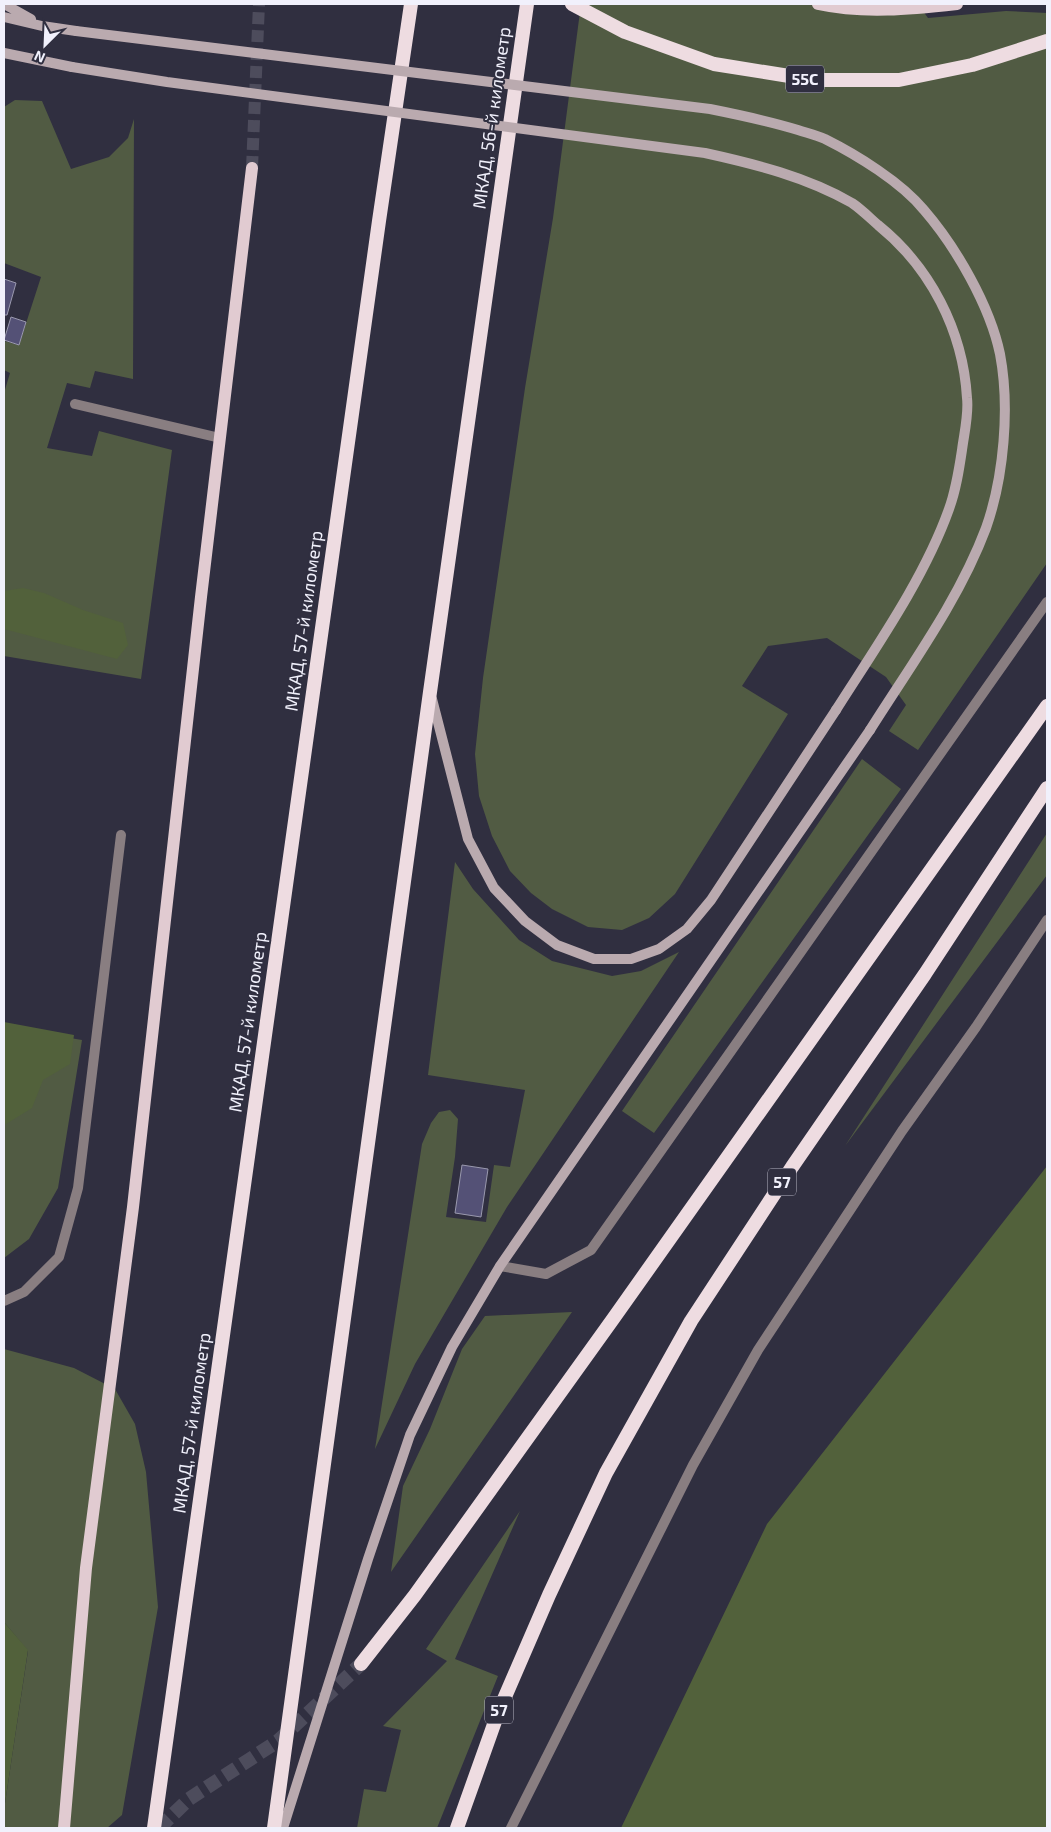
<svg xmlns="http://www.w3.org/2000/svg" width="1051" height="1832" font-family="'Exo 2',sans-serif">
<style>
.green{fill:#515b43}
.forest{fill:#52613b}
.building{fill:#545176;stroke:#9a99ae}
.lines{fill:none;stroke-linecap:round;stroke-linejoin:round}
.primary-tunnel{stroke:#4d4c5c;stroke-width:12;stroke-dasharray:12 6;stroke-linecap:butt}
.trunk-tunnel{stroke:#4d4c5c;stroke-width:14;stroke-dasharray:14 7;stroke-linecap:butt}
.service{stroke:#897e81;stroke-width:10}
.minor{stroke:#897e81;stroke-width:10}
.secondary{stroke:#baaaaf;stroke-width:10}
.primary{stroke:#e1cbd1;stroke-width:12}
.trunk{stroke:#eedce1;stroke-width:14}
.secondary-bridge{stroke:#baaaaf;stroke-width:10}
.labels{text-anchor:middle;stroke-width:4;stroke-linejoin:round;paint-order:stroke}
.shield{fill:#302f40;stroke:#b7b7c4;stroke-width:1}
.shield-label{font-size:16px;font-weight:bold;fill:#f1f1fc}
.street-label{font-size:18px;fill:#f1f1fc;stroke:#302f40}
</style>
<rect width="100%" height="100%" fill="#302f40"/>
<path class="green" d="M581,4H918L928,18L1006,11L1047,13V563L918,750L889,731L906,705L886,677L827,638L768,646L742,686L788,714L675,894L649,918L622,930L588,927L552,909L531,893L510,871L492,836L479,796L475,754L483,678L525,388L553,218Z
M15,100L42,101L71,169L109,157L128,138L134,119L133,379L95,371L90,388L67,383L47,448L92,456L99,431L172,450L141,679L4,656V393L10,373L4,370V341L19,345L41,277L4,263V107Z
M862,759L901,789L654,1133L622,1111Z
M1047,833V875L845,1146Z
M455,862L473,889L519,940L552,961L612,976L641,971L679,952L507,1207L415,1364L375,1449L422,1144L431,1123L439,1112L450,1110L458,1119L455,1157L446,1217L486,1222L494,1165L510,1167L525,1090L428,1075Z
M4,1027L82,1040L58,1188L29,1239L4,1258Z
M572,1312L391,1572L403,1486L430,1429L462,1349L485,1316Z
M4,1349L74,1368L115,1389L135,1424L146,1472L158,1607L122,1815L107,1828H4V1810L28,1651L4,1622Z
M520,1511L455,1659L498,1676L437,1828H357L364,1789L386,1792L401,1730L383,1726L447,1661L426,1649Z"/>
<path class="forest" d="M23,588L44,593L83,610L123,623L128,645L117,659L4,629V591Z
M4,1022L74,1035L70,1064L43,1080L32,1108L6,1124H4Z
M1047,1166V1828H621L767,1524Z
M4,1622L28,1650L4,1810Z"/>
<path class="building" d="M4,279L16,283L7,315H4Z
M11,317L26,322L19,345L4,340Z
M462,1165L488,1169L481,1217L455,1213Z"/>
<g class="lines">
<path class="primary-tunnel" d="M252,168L259,4"/>
<path class="trunk-tunnel" d="M159,1828L189,1799L278,1741L361,1664"/>
<path class="service" d="M75,404L220,438
M500,1266L546,1274L591,1250L1047,602
M4,1301L24,1292L59,1257L78,1188L121,835"/>
<path class="minor" d="M511,1828L693,1465L758,1350L902,1131L976,1027L1047,920"/>
<path class="secondary" d="M4,4L31,19
M4,17L42,26L76,31
M4,53L72,67
M432,699L468,839L494,888L525,921L557,945L594,959H631L659,949L687,929L711,900L836,710
M283,1828L368,1559L410,1435L452,1347L500,1266L870,730"/>
<path class="primary" d="M818,4C864,14 911,9 957,4
M64,1828L86,1568L133,1207L201,597L252,168"/>
<path class="trunk" d="M572,4L625,32L714,64L814,80H899L972,65L1047,41
M361,1664L415,1595L613,1319L1047,706
M154,1828L379,221L411,4
M274,1828L430,692L527,4
M457,1828L498,1713L549,1595L606,1473L691,1321L792,1167L925,974L1047,788"/>
<path class="secondary-bridge" d="M76,31L710,109C740,115 769,121 798,130C807,133 816,135 825,139C857,155 901,182 924,210C956,247 990,306 1000,354C1010,407 1004,477 986,528C959,600 911,665 870,730
M72,67L167,82L705,153C755,164 807,177 852,203C861,209 870,218 878,225C930,267 963,330 967,398C969,414 964,434 962,450C959,470 956,490 949,509C924,579 876,647 836,710"/>
</g>
<g class="labels">
<g class="shield">
<rect x="786" y="65.5" width="38" height="27" rx="4"/>
<rect x="768" y="1168.5" width="28" height="27" rx="4"/>
<rect x="485" y="1696.5" width="28" height="27" rx="4"/>
</g>
<g class="shield-label">
<text x="805" y="85">55C</text>
<text x="782" y="1188">57</text>
<text x="499" y="1716">57</text>
</g>
<g class="street-label">
<text transform="translate(492 118) rotate(-82)" y="6">МКАД, 56-й километр</text>
<text transform="translate(304 621) rotate(-82)" y="6">МКАД, 57-й километр</text>
<text transform="translate(248 1022) rotate(-82)" y="6">МКАД, 57-й километр</text>
<text transform="translate(192 1423) rotate(-82)" y="6">МКАД, 57-й километр</text>
</g>
</g>
<rect width="1051" height="1832" fill="none" stroke="#f1f1fc" stroke-width="10"/>
<g transform="translate(45 45) rotate(204)" stroke="#302f40" stroke-width="4" paint-order="stroke">
<path d="M0-4L9 19L0 12L-9 19Z" fill="#f1f1fc"/>
<text y="-8" font-size="14" font-weight="bold" text-anchor="middle" fill="#f1f1fc">N</text>
</g>
</svg>
